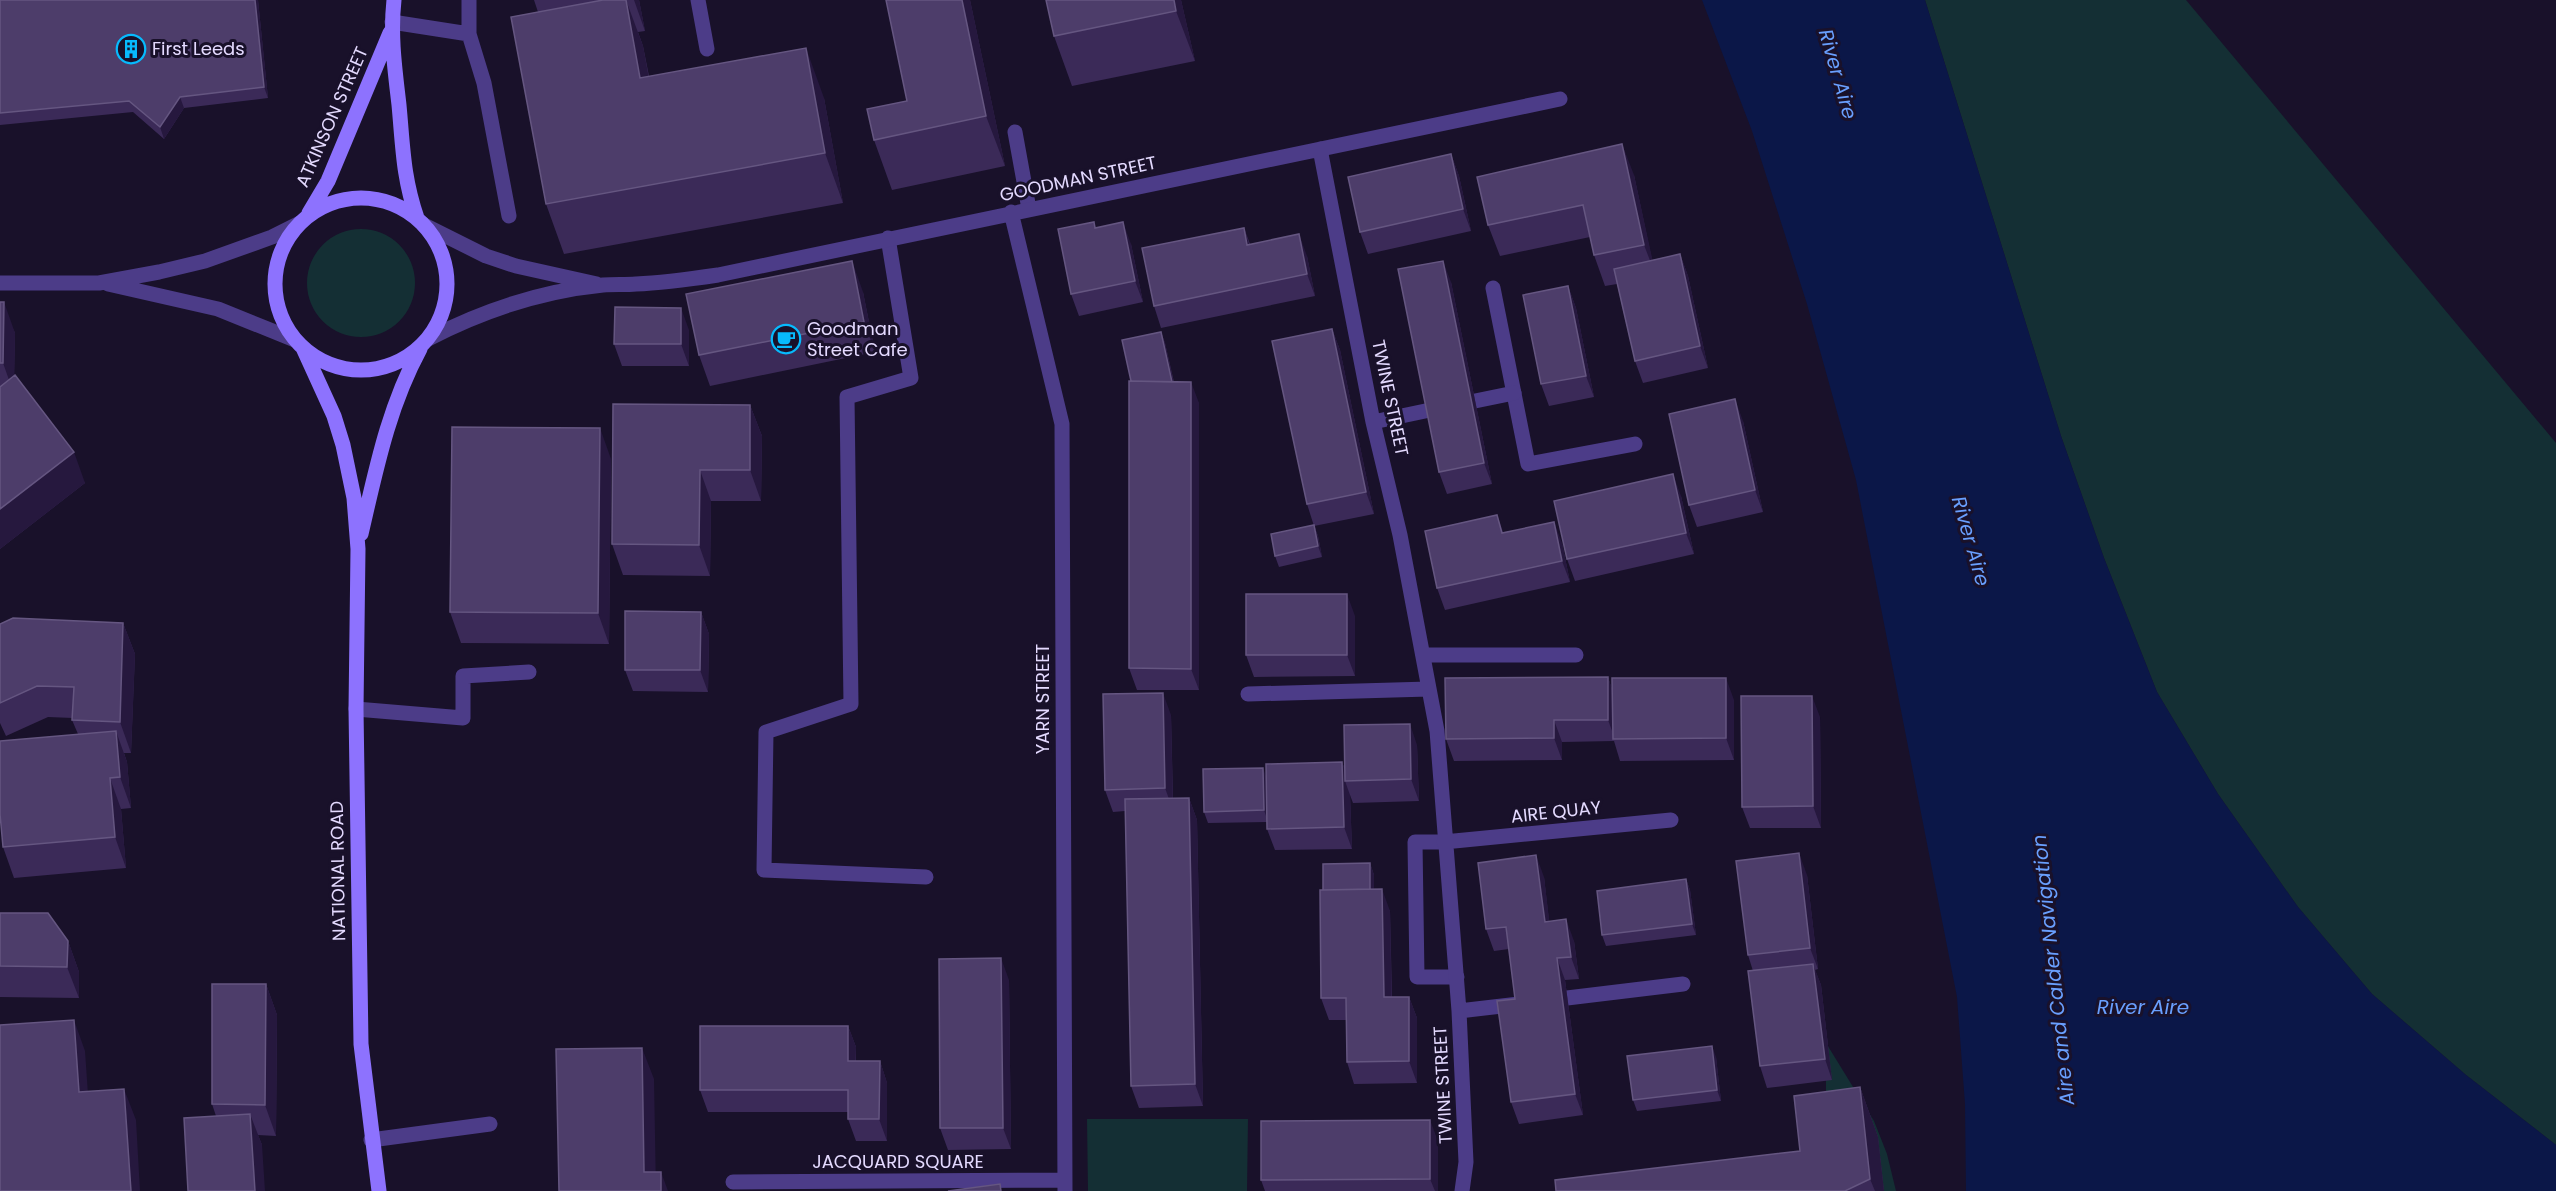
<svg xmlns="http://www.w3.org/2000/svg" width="2556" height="1191" font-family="Poppins,sans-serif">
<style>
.green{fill:#142f34}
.water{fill:#0b1748}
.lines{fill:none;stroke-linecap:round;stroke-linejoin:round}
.lane{stroke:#4c3c88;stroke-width:15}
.street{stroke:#4c3c88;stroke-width:15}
.secondary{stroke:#8d72fe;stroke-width:15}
.wall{fill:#3b2a58}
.shaded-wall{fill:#26183e}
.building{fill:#4d3d6a;stroke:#655681;stroke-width:1.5}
.labels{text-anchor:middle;stroke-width:6;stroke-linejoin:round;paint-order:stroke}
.poi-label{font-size:18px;fill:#e4daff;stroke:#19112a;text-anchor:start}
.street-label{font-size:18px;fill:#e4daff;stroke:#19112a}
.water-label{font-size:20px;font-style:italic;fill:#699ffe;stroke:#19112a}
</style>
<rect width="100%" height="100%" fill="#19112a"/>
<path class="green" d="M1925,0H2186L2556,443V1145L2466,1075L2372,994L2298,907L2218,794L2157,692L2104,558L2061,436Z
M307 283a54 54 0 1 1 108 0a54 54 0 1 1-108 0Z
M1826,1043L1874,1121L1887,1154L1896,1191H1872L1826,1097Z
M1087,1119H1248L1247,1191H1088Z"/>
<path class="water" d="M1702,0H1925L2061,436L2104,558L2157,692L2218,794L2298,907L2372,994L2466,1075L2556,1145V1191H1966L1965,1104L1957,997L1856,480L1807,304L1752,131Z"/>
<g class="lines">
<path class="lane" d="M698,0L707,49
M392,22L469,34L484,83L509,216
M469,34V0
M1015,132L1029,209
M888,238L911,378L847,397L851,704L766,732L764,870L926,877
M1493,288L1528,464L1635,444
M356,709L463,718V676L529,672
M1444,842H1415L1417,977H1457
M371,1140L490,1124"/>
<path class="street" d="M1320,149L1373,422L1400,535L1437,731L1459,1011L1466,1162L1462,1191
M1011,212L1062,424L1065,1191
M424,225L486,256L516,266L597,284
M0,283H99L159,272L205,261L272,237L300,223
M108,284L218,309L295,340
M428,339C482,311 542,291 603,285C614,284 625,285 636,284C663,283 691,279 718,275L1560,99
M1475,401L1514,393
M1373,422L1430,410
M1423,655H1576
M1248,694L1429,689
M1444,842L1671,820
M1567,998L1683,984
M1459,1011L1519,1004
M733,1182L1064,1180"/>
<path class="secondary" d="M394,0C390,36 395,70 399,105C403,148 403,177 417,218
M275 284a86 86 0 1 1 172 0a86 86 0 1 1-172 0Z
M309,213L328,181L390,33
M303,348L334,416L343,445L354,498L358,549L356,709L361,1044L379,1191
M361,534C376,470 388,408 420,349"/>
</g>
<path class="wall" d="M0,0H258L268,98L184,108L164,139L133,112L0,125Z
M534,0H639L645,31L638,32L643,46L649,76L824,98L843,203L564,254L546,204L538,12Z
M970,0L1005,166L892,190L874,140L907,101Z
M1181,0L1195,61L1072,86L1054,36Z
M1451,154L1459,176L1471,231L1368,254L1360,232Z
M1634,175L1652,260L1680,254L1688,276L1708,368L1643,383L1635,361L1617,284L1605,286L1594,255L1590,237L1500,256L1488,225Z
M1094,222L1096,228L1131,244L1143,302L1079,316L1071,294Z
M1244,228L1250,244L1307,256L1315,296L1161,328L1154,306Z
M1451,282L1492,484L1447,494L1439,472Z
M1568,286L1576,308L1594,397L1549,406L1541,384Z
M863,292L875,352L710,386L699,355Z
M0,302L15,333L14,376L85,483L0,549Z
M1332,329L1340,350L1374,514L1314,526L1307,504Z
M689,330V366H622L614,344Z
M1161,332L1165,343L1174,382L1199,403V690H1137L1129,668L1131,381Z
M750,405L762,436L761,501H711L710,576L623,575L612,544Z
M1743,421L1763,512L1697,527L1689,505Z
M611,459L609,644L461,643L450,612Z
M1681,496L1694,554L1575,581L1567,559Z
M1314,525L1318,536L1322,557L1279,567L1275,556Z
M1504,533L1562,543L1570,582L1445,610L1437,588Z
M701,612L709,634L708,692L633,691L625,670Z
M1355,616V676L1254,677L1246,655Z
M123,623L135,654L131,753H124L127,762L131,808L121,809L126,868L14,878L3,847L78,734L72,720L73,718L48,717L6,736L0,723V624Z
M1608,677L1612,690L1734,700V760L1620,761L1614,741L1562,742V760L1454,761L1446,739Z
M1171,715L1173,798H1189L1197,820L1203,1106L1139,1108L1131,1086L1125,811L1113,812L1105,790Z
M1820,717L1821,828H1750L1742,807Z
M1417,745L1419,801L1353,803L1350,795L1352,849L1275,850L1267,829V822L1208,823L1204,812L1266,777L1342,762L1345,770Z
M1370,863L1374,875V889L1390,911L1392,997H1409L1417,1018V1083L1354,1084L1347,1062L1346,1020H1329L1321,998L1323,890Z
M1807,875L1818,969L1815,970L1821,985L1832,1080L1767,1088L1760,1066L1753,971L1748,955Z
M1544,877L1549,921L1574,941L1579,979L1565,980L1583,1115L1519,1124L1511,1102L1515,999L1509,949L1494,951L1486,929Z
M1686,879L1690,890L1696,935L1606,946L1602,935Z
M0,913L68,941L79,972V998L0,997Z
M1009,980L1011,1149L948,1150L940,1128Z
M266,984L277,1015L276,1136L258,1135L262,1145L216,1116L212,1104Z
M848,1026L856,1047V1061H880L887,1083V1141H856L848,1119V1112H708L700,1090Z
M1716,1057L1721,1101L1637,1111L1633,1100Z
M1860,1087L1878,1137L1884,1191H1556L1800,1151Z
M1438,1141V1191H1265L1261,1180Z"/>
<path class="shaded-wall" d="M255,0H258L268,98L264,87Z
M626,0L643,46L658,128L640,78Z
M634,0H639L645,31Z
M962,0H970L1005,166L986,116Z
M1174,0H1181L1195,61L1176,11Z
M806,48L824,98L843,203L825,153Z
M180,97L184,108L164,139L160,127Z
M1622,144L1634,175L1656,276L1644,245Z
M1451,154L1459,176L1471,231L1463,209Z
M1123,222L1131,244L1143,302L1135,281Z
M1244,228L1251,250L1247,245Z
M1299,234L1307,256L1315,296L1307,274Z
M1680,254L1688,276L1708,368L1700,346Z
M852,261L863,292L875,352L864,322Z
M1443,261L1451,282L1492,484L1484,463Z
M1568,286L1576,308L1594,397L1586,376Z
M4,302L15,333L14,394L3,363Z
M681,308L689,330V366L681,344Z
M1332,329L1340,350L1374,514L1366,492Z
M1161,332L1165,343L1178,403L1174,392Z
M1191,382L1199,403V690L1191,669Z
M1735,399L1743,421L1763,512L1755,490Z
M750,405L762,436L761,501L750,470Z
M600,428L611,459L609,644L598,613Z
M74,452L85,483L0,549V509Z
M700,470L711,501L710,576L699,545Z
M1673,474L1681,496L1694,554L1686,533Z
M1497,515L1505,537L1502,533Z
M1554,522L1562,543L1570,582L1562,561Z
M1314,525L1318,536L1322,557L1318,546Z
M1347,594L1355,616V676L1347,655Z
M701,612L709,634L708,692L700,670Z
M123,623L135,654L131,753L120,722Z
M1608,677L1615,698V739L1608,720Z
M1726,678L1734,700V760L1726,738Z
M1163,693L1171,715L1173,810L1165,788Z
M1812,696L1820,717L1821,828L1813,806Z
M1554,720L1562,742V760L1554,738Z
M1410,724L1417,745L1419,801L1411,779Z
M116,731L127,762L131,808L120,777Z
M1342,762L1349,781H1345L1350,795L1352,849L1344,827Z
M1263,768L1267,779L1268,822L1264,810Z
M110,778L121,809L126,868L115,837Z
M1189,798L1197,820L1203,1106L1195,1084Z
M1799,853L1807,875L1818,969L1810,948Z
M1536,855L1544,877L1552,943L1545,922Z
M1370,863L1374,875V911L1370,900Z
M1686,879L1690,890L1696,935L1692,924Z
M1382,889L1390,911L1392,1019L1384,997Z
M1566,919L1574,941L1579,979L1571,957Z
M68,941L79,972V998L67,967Z
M1001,958L1009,980L1011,1149L1003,1128Z
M1557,958L1565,980L1583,1115L1575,1094Z
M1813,964L1821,985L1832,1080L1825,1059Z
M266,984L277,1015L276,1136L265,1105Z
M1409,997L1417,1018V1083L1409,1061Z
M74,1020L85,1051L90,1123L79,1092Z
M848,1026L856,1047L855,1083L848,1061Z
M1712,1046L1716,1057L1721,1101L1717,1090Z
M642,1048L654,1079L656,1191L644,1172Z
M880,1061L887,1083V1141L879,1119Z
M1860,1087L1878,1137L1884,1191H1875L1870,1179Z
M124,1089L136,1120L140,1191H131Z
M250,1114L262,1145L265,1191H255Z
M1430,1120L1438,1141V1191H1435L1430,1179Z
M661,1172L668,1191H661Z"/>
<path class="building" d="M0,0H255L264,87L180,97L160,127L129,101L0,113Z
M603,0H626L640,78L806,48L825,153L546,204L511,17Z
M886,0H962L986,116L874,140L867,109L907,101Z
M1046,0H1174L1176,11L1054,36Z
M1622,144L1644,245L1594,255L1583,205L1488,225L1477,177Z
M1451,154L1463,209L1360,232L1348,177Z
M1094,222L1095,228L1123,222L1135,281L1071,294L1058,229Z
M1244,228L1247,245L1299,234L1307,274L1154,306L1142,248Z
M1680,254L1700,346L1635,361L1614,269Z
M852,261L864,322L699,355L686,294Z
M1443,261L1484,463L1439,472L1398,269Z
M1568,286L1586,376L1541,384L1523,295Z
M0,302H4L3,363H0Z
M615,307L681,308V344H614Z
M1332,329L1366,492L1307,504L1272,341Z
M1161,332L1172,382L1131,381L1122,340Z
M15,375L74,452L0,509V387Z
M1129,381L1191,382V669L1129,668Z
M1735,399L1755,490L1689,505L1669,414Z
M613,404L750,405V470H700L699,545L612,544Z
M452,427L600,428L598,613L450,612Z
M1673,474L1686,533L1567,559L1554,501Z
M1497,515L1502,533L1554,522L1562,561L1437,588L1425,531Z
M1314,525L1318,546L1275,556L1271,534Z
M1246,594H1347V655H1246Z
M625,611L701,612L700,670H625Z
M13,618L123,623L120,722L72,720L74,687L37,686L0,703V624Z
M1608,677V720H1554V738L1446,739L1445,678Z
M1612,678H1726V738L1613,739Z
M1163,693L1165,788L1105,790L1103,694Z
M1741,696H1812L1813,806L1742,807Z
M1410,724L1411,779L1345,781L1344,725Z
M116,731L120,777L110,778L115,837L3,847L0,814V741Z
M1342,762L1344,827L1267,829L1266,764Z
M1263,768L1264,810L1204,812L1203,769Z
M1189,798L1195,1084L1131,1086L1125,799Z
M1799,853L1810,948L1748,955L1736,861Z
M1536,855L1545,922L1566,919L1571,957L1557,958L1575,1094L1511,1102L1497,1001L1515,999L1506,927L1486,929L1478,863Z
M1370,863V889L1323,890V864Z
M1686,879L1692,924L1602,935L1597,891Z
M1382,889L1384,997H1409V1061L1347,1062L1346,998H1321L1320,890Z
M0,913H48L68,941L67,967L0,966Z
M1001,958L1003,1128H940L939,959Z
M1813,964L1825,1059L1760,1066L1748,971Z
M212,984H266L265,1105L212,1104Z
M74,1020L79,1092L124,1089L131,1191H0V1025Z
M700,1026H848V1061H880L879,1119H848V1090H700Z
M1712,1046L1717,1090L1633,1100L1627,1056Z
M642,1048L644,1172H661V1191H559L556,1049Z
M1860,1087L1870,1179L1845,1191H1556L1555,1180L1800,1151L1794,1096Z
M250,1114L255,1191H188L184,1118Z
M1430,1120V1179L1261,1180V1121Z
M1000,1184L1001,1191H948Z"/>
<defs>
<g id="building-ring" transform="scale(1.5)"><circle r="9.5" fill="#19112a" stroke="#07bafd" stroke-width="1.5"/><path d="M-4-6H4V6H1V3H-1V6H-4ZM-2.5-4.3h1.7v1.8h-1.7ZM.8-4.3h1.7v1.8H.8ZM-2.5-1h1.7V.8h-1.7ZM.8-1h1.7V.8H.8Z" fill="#07bafd"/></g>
<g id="cafe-ring" transform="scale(1.5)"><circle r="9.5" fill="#19112a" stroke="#07bafd" stroke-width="1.5"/><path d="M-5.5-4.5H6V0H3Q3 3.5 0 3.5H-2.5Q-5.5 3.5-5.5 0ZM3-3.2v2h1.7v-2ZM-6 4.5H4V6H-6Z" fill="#07bafd"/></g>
</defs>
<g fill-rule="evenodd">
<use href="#building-ring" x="131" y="49"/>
<use href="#cafe-ring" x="786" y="339"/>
</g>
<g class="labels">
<g class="poi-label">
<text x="152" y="55">First Leeds</text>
<text x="807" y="335">Goodman<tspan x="807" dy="21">Street Cafe</tspan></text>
</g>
<g class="street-label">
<text transform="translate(332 117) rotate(-66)" y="6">ATKINSON STREET</text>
<text transform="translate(1078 179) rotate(-12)" y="6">GOODMAN STREET</text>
<text transform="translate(1390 398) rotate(78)" y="6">TWINE STREET</text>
<text transform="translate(1043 699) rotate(-90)" y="6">YARN STREET</text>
<text transform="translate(1556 812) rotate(-6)" y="6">AIRE QUAY</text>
<text transform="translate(338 871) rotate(-91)" y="6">NATIONAL ROAD</text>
<text transform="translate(1443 1085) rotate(-93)" y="6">TWINE STREET</text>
<text x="898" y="1168">JACQUARD SQUARE</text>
</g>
<g class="water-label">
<text transform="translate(1838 74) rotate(74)" y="7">River Aire</text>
<text transform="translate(1971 541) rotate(74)" y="7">River Aire</text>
<text transform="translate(2053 970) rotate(-96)" y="7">Aire and Calder Navigation</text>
<text x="2143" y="1014">River Aire</text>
</g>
</g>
</svg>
